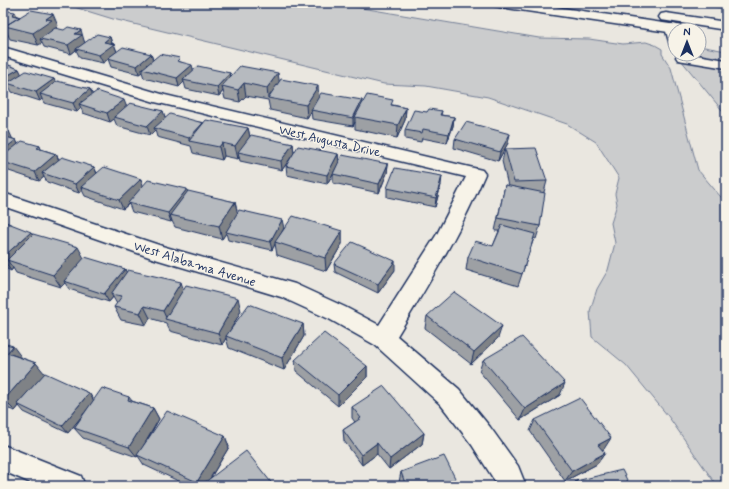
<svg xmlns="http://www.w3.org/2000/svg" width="729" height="489" font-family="Mynerve,sans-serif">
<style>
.green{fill:#cbcccd;stroke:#737e96}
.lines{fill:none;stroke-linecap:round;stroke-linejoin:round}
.minor-casing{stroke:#1b2f5e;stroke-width:3}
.highway-casing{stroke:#1b2f5e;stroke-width:3}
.minor{fill:#f7f3e8;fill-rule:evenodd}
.highway{fill:#f7f3e8;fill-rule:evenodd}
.rail-casing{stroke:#1b2f5e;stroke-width:3}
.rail{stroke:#f7f3e8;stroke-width:2;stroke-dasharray:6;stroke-linecap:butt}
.wall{fill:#9da0a4;stroke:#1b2f5e}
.shaded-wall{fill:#7f8286;stroke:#1b2f5e}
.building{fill:#b6babf;stroke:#1b2f5e}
.labels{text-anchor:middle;stroke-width:3;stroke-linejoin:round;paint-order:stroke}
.street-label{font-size:13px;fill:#1b2f5e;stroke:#f7f3e8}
</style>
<rect width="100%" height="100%" fill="#eae7e0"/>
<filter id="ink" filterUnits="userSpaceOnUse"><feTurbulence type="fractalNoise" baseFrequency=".025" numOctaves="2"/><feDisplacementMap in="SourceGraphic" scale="8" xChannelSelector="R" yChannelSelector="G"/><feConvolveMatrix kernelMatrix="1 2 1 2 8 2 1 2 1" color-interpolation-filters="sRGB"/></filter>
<g filter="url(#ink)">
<path class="green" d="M61,3H332L539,38L589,39L623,44L646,42L655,45L662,49V54L671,68L698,170L726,203V486H717L668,416L626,365L592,337L590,311L597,289L608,270L615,243L611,223L617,204L615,194L619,178L596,142L567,124L488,97L426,86L384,84L113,19Z
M699,46L726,51V115L676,54H699Z"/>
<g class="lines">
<g class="minor-casing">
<path id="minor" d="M672,24L677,25L679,30H675V46L670,45L665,28L667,25Z
M3,47L165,95L482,170L485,174C461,231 429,283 397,336L459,389L490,427L518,466L526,486H498L472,445L441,405L375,345L329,319L281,297L152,258L3,206V193L162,246L295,284L345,307L379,325L437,234L466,177L155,102L3,56Z
M678,54H691L726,60V68L678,60L676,57Z
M3,445L81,476L85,486H38L3,471Z"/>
</g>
<g class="highway-casing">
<path id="highway" d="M493,3H529L683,26L688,27L690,30H675V33L500,7L495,6Z
M666,13L726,22V30L661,20L659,17L661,14Z"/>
</g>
<use href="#minor" class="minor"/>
<use href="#highway" class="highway"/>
<g class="rail-casing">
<path id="rail" d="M696,3L726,7"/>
</g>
<use href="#rail" class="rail"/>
</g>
<path class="wall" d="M3,10L17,16L58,26L56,28L84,39H83L85,43L110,37L112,43L114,44L117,52L151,54L153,60L181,62L193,71L230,73L231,76L279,82L319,97L362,105H393L406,108L405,120L397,138L355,129V122L353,126L312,119L311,111L307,118L270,110L268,100L246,96L240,102L225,99L223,91L219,96L186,89L184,82L179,87L144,78L142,72L139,74L111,67L108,59L103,63L80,58L76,50L71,54L44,47L42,43L38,45L10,39L8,35H7L3,34Z
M3,63L19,69L21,74L54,79L55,82L90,89L92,94L126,106L163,111L165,118L248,128L250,137L293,144L294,153L282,170L240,161L239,157L238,159L224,156L222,160L193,153L191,146L157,137L155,130L150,135L117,126L114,119L110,122L83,113L81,108L77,112L44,103L42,99L40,101L12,92L9,86L6,88L3,86Z
M442,111L441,115L454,117L453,126L447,143L422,138L421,142L405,139V130L427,112Z
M3,130L13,139L16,140L18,144L40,146L41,149L56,154L59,159L94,167L97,173L143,186L187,192L235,202L237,213L284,228L279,236L342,231V244L326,271L277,255L275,244L272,250L228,240L226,233L222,239L175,227L172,221L171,222L132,212L129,204L123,209L85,196L82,190L79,193L47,182L44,177L39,181L3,169Z
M455,139L508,143L498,161L454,148Z
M505,149L547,181L544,192L540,226L536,239L534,238L518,286L466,270L468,257L493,246L499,231H495L505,185L508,186L502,161Z
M338,154L339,162L388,164L387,173L379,193L333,183V174L334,172L327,184L287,175L286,166Z
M441,185L435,207L387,197V188Z
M3,221L84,258L125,269L126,272L184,290L241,311L231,328L303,324L304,336L284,370L229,348L226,338L222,345L170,331L166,323L150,318L146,325L121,320L114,307L117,304L113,297L109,302L69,289L65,283L61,287L16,273L13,268L11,271L3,267Z
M334,264L395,270L378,293L335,272Z
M427,316L498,338L471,364L425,328Z
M3,343L22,358L36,363L44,374L89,393L94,400L129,397L132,401L153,408L159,419L143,447L225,436L229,447L210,479L274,486H189L144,465L138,456L137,457L83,438L74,428L87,409L68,433L24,412L19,406L15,411L3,407Z
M295,360L367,366V377L338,406L296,371Z
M483,360L560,395L520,420L479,371Z
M352,407L424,433L422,444L389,469L377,454L362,465L344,441L343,430L355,422L352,418Z
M535,420L604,449L602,450L605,453L597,464L565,481L530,431Z
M401,472L459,486H401L399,482Z
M576,481L578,486H573Z"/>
<path class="shaded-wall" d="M15,12L18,18L5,26L8,35H7L3,27L12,15Z
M53,14L58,26L56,28L57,32L40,39L42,43L38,45L33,33L46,19Z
M81,30L85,44L76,49V50L71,54L68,45L75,34Z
M110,37L112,45L114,44L117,52L108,58V59L103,63L99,55L104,42Z
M151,54L154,63L142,69V72L139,74L137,66Z
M192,65L194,73L183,80L184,82L179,87L177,78Z
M19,69L23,77L7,83L9,86L6,88L3,82V78Z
M230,73L232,82L222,86L223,91L219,96L217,87Z
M278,73L280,86L268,98L267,88Z
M54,79L58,88L40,94L42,99L40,101L36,92Z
M244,83L246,96L240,102L238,90Z
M318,86L319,99L307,118L306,105Z
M90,89L94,98L79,104L81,108L77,112L73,103Z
M124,100L127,108L114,117V119L110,122L107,113Z
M362,100V109L355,117V122L353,126V118Z
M406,108L405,120L397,138L398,125Z
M163,111L166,120L154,128L155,130L150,135L147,126Z
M454,117L453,126L447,143L449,134Z
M203,123L205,131L189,141V138Z
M248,128L251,141L238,152L239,157L238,159L235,146Z
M9,131L13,140L3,136Z
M510,134L508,143L498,161L500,152Z
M16,140L20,148L3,162V150Z
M222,143L224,156L222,160L219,147Z
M293,144L294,153L282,170L281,161Z
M56,154L60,163L42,173L44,177L39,181L35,172Z
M338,154L339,163L327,184V175Z
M388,164L387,173L379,193V184Z
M94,167L98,176L81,187L82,190L79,193L75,184Z
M442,176L441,185L435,207L436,198Z
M141,179L144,188L123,209L119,200Z
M187,189L189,198L170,215L172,221L171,222L168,213Z
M235,202L238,215L226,232V233L222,239L219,226Z
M282,220L284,228L276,243L275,242V244L272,250L270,242Z
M342,231V244L326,271L325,258Z
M31,232L39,245L7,260L13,268L11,271L3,259V257Z
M78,247L85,260L64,281L65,283L61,287L53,275Z
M395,261V270L378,293V284Z
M125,269L129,278L111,294L113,297L109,302L104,294Z
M181,282L185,294L167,320L163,311Z
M238,298L241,311L227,336H226V338L222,345L218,333Z
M144,306L150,318L146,325L140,313Z
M303,324L304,336L284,370L282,358Z
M502,326L498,338L471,364L474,352Z
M13,346L22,358L7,353Z
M36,363L45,374L17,404L19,406L15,411L4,400Z
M367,366V377L338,406V395Z
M565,383L560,395L520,420L525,409Z
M89,393L94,401L68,433L62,426Z
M153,408L159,419L137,457L129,447Z
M424,433L422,444L389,469L390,459Z
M225,436L229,447L206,485L204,483L206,486H199L197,482Z
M611,438L604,449L591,455L598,445Z
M377,443V454L362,465L361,455Z
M605,453L597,464L565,481L572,471Z"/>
<path class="building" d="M3,10L15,12L12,15L20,17L3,27Z
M31,10L53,14L46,19L52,20L33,33L5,26Z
M68,27L81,30L75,34L82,35L68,45L40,39L55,28L64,30Z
M97,34L110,37L104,42L114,44L99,55L76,49Z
M123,47L151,54L137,66L108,58Z
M160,54L180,58L177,61L192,65L177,78L142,69Z
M3,63L19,69L3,78Z
M198,66L230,73L217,87L183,80Z
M240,66L278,73L267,88L244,83L238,90L222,86Z
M26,71L54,79L36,92L7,83Z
M281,79L318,86L306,105L268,98Z
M57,81L90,89L73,103L40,94Z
M97,91L124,100L107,113L79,104Z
M321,93L362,100L353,118L311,110Z
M367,95L393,100L391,105L406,108L398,125L355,117Z
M130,103L163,111L147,126L114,117Z
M429,109L442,111L440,115L454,117L449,134L423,129L422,133L405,130L414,110L427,112Z
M170,114L203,123L189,138L154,128Z
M206,120L248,128L235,146L222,143L219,147L189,141Z
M466,122L510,134L500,152L455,139Z
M3,130L9,131L3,136Z
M251,135L293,144L281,161L238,152Z
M3,136L16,140L3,150Z
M22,141L40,146L37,148L56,154L35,172L3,162V156Z
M298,146L338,154L327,175L286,166Z
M536,148L547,181L514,182L505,149Z
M342,155L388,164L379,184L333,174Z
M62,157L94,167L75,184L42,173Z
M104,167L141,179L119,200L81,187Z
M395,168L442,176L436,198L387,188Z
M148,180L187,189L168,213L128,203Z
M505,185L545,193L540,226L498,218Z
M188,191L235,202L219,226L170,215Z
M239,210L282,220L270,242L226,232Z
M293,216L342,231L325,258L275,242Z
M3,221L31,232L3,257Z
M502,225L535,234L522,274L468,257L475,241L493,246Z
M33,234L78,247L53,275L7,260Z
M352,242L395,261L378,284L334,264Z
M85,257L125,269L104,294L64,281Z
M128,270L181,282L163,311L144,306L140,313L114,307L122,296L111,294Z
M186,285L238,298L218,333L165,319Z
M454,292L502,326L474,352L427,316Z
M249,304L303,324L282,358L226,336Z
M324,333L367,366L338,395L295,360Z
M522,337L565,383L525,409L483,360Z
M3,343L13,346L7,353L36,363L4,400H3Z
M45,373L89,393L62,426L17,404Z
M384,386L424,433L390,459L377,443L361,455L343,430L361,418L352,407Z
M102,388L129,397L128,400L153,408L129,447L74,428Z
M580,398L611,438L598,445L605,453L572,471L535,420Z
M167,411L225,436L197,482L137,455Z
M246,451L274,486H206L204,483Z
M444,456L459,486H406L401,472Z
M622,470L630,486H578L576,481Z"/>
</g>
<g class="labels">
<g class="street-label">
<text transform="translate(330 140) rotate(13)" y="5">West Augusta Drive</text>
<text transform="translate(195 263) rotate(17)" y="5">West Alabama Avenue</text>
</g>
</g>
<rect width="729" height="489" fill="none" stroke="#f7f3e8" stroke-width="16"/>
<rect x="8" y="8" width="713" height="473" fill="none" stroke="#1b2f5e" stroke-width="1.5" filter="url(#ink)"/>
<g transform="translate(687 42)"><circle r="19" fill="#f7f3e8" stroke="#9fa5b1"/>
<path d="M0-3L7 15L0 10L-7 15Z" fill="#1b2f5e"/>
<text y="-6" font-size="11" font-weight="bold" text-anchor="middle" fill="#1b2f5e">N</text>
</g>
</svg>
